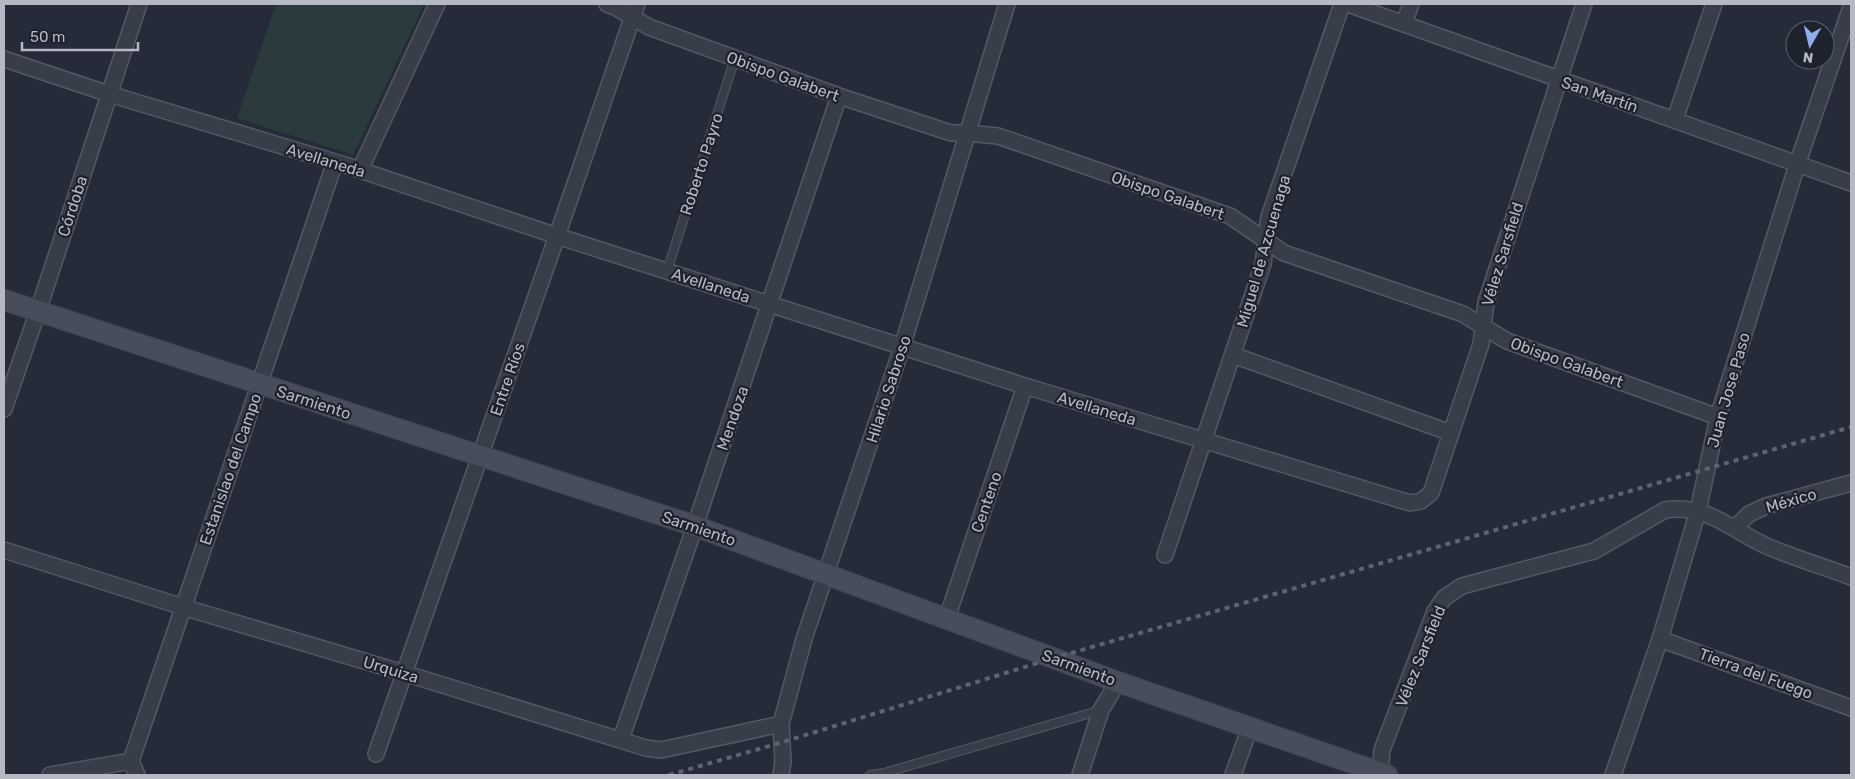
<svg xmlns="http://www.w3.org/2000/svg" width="1855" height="779" font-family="Rubik,sans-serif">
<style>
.green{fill:#2b3b3d}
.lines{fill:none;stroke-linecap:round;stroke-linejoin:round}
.lane-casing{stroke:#535964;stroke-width:10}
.street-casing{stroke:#535964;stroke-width:18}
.secondary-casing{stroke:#414752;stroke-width:22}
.lane{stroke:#383e49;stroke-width:8}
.street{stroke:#383e49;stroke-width:15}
.secondary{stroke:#474d5b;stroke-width:20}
.rail{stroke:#5d6371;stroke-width:4;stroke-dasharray:5 5;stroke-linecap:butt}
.labels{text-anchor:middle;stroke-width:4.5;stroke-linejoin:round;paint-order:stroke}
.street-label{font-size:16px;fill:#b4b9c4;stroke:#1d232d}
</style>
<rect width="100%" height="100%" fill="#252b38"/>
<path class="green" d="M276,4H424L353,155L237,118Z"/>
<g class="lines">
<g class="lane-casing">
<path id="lane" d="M667,271L735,58
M870,775L884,773L1101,710"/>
</g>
<g class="street-casing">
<path id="street" d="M607,4L615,7L649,27L839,96L951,133H967L998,136L1230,216L1284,253L1463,314L1507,341L1718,417
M1348,4L1851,183
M1404,23L1411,4
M4,59L109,94L345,165L557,236L1025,386L1410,503L1421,501L1431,493L1481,344L1486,302L1584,4
M1675,119L1714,4
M360,170L437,4
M1233,355L1451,433
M4,409L38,311L139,4
M1735,528L1749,514L1766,506L1851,483
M4,550L183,607L404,673L646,748L661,750L781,724
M1165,555L1263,264L1269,217L1342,4
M947,618L1025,386
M1660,639L1851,708
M621,739L695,526L839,96
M376,754L557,236L637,4
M50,775L131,761
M137,775L131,761L335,162
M781,775L783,762L781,724L804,639L902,347L1007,4
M1080,775L1101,710L1118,682
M1233,775L1250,727
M1380,775L1382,750L1435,611L1444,598L1462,586L1594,551L1665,510C1709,503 1734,533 1771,548C1798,559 1825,567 1851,577
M1613,775L1660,639L1698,511L1718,417L1797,165L1851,7"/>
</g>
<g class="secondary-casing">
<path id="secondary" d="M4,300L695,526L1118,682L1387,775"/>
</g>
<use href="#lane" class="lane"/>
<use href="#street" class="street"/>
<use href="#secondary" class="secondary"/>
<path class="rail" d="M669,775L783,742L1054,658L1851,427"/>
</g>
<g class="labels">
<g class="street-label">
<text transform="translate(783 76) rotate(20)" y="6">Obispo Galabert</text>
<text transform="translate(1600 94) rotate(19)" y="6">San Martín</text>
<text transform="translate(326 160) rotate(17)" y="6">Avellaneda</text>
<text transform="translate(701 164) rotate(-72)" y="6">Roberto Payro</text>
<text transform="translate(1168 195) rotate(19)" y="6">Obispo Galabert</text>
<text transform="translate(72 206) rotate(-72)" y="6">Córdoba</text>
<text transform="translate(1263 251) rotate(-74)" y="6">Miguel de Azcuenaga</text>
<text transform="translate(1502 254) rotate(-73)" y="6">Vélez Sarsfield</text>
<text transform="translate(711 285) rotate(18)" y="6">Avellaneda</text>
<text transform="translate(1567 362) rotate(20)" y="6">Obispo Galabert</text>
<text transform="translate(507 379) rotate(-71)" y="6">Entre Ríos</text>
<text transform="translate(888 389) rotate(-72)" y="6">Hilario Sabroso</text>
<text transform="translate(1728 390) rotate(-74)" y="6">Juan Jose Paso</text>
<text transform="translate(314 402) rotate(18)" y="6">Sarmiento</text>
<text transform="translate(1097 408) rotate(17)" y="6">Avellaneda</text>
<text transform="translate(732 418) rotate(-71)" y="6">Mendoza</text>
<text transform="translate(230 469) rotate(-71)" y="6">Estanislao del Campo</text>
<text transform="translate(1791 500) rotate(-16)" y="6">México</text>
<text transform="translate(986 502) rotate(-71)" y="6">Centeno</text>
<text transform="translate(699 528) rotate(19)" y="6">Sarmiento</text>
<text transform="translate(1420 656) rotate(-68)" y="6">Vélez Sarsfield</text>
<text transform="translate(1079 667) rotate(20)" y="6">Sarmiento</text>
<text transform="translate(391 669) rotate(17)" y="6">Urquiza</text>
<text transform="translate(1756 673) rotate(20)" y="6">Tierra del Fuego</text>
</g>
</g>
<rect width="1855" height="779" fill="none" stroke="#b4b9c4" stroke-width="10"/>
<g transform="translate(1810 45) rotate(188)"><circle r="24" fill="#1d232d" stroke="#595f69"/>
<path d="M0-4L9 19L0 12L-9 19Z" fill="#92adeb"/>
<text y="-8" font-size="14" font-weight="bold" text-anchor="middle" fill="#b4b9c4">N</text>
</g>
<path d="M22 42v8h116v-8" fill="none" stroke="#b4b9c4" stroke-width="2.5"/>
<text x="30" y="42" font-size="15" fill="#b4b9c4" stroke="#1d232d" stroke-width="4" paint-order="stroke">50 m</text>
</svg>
